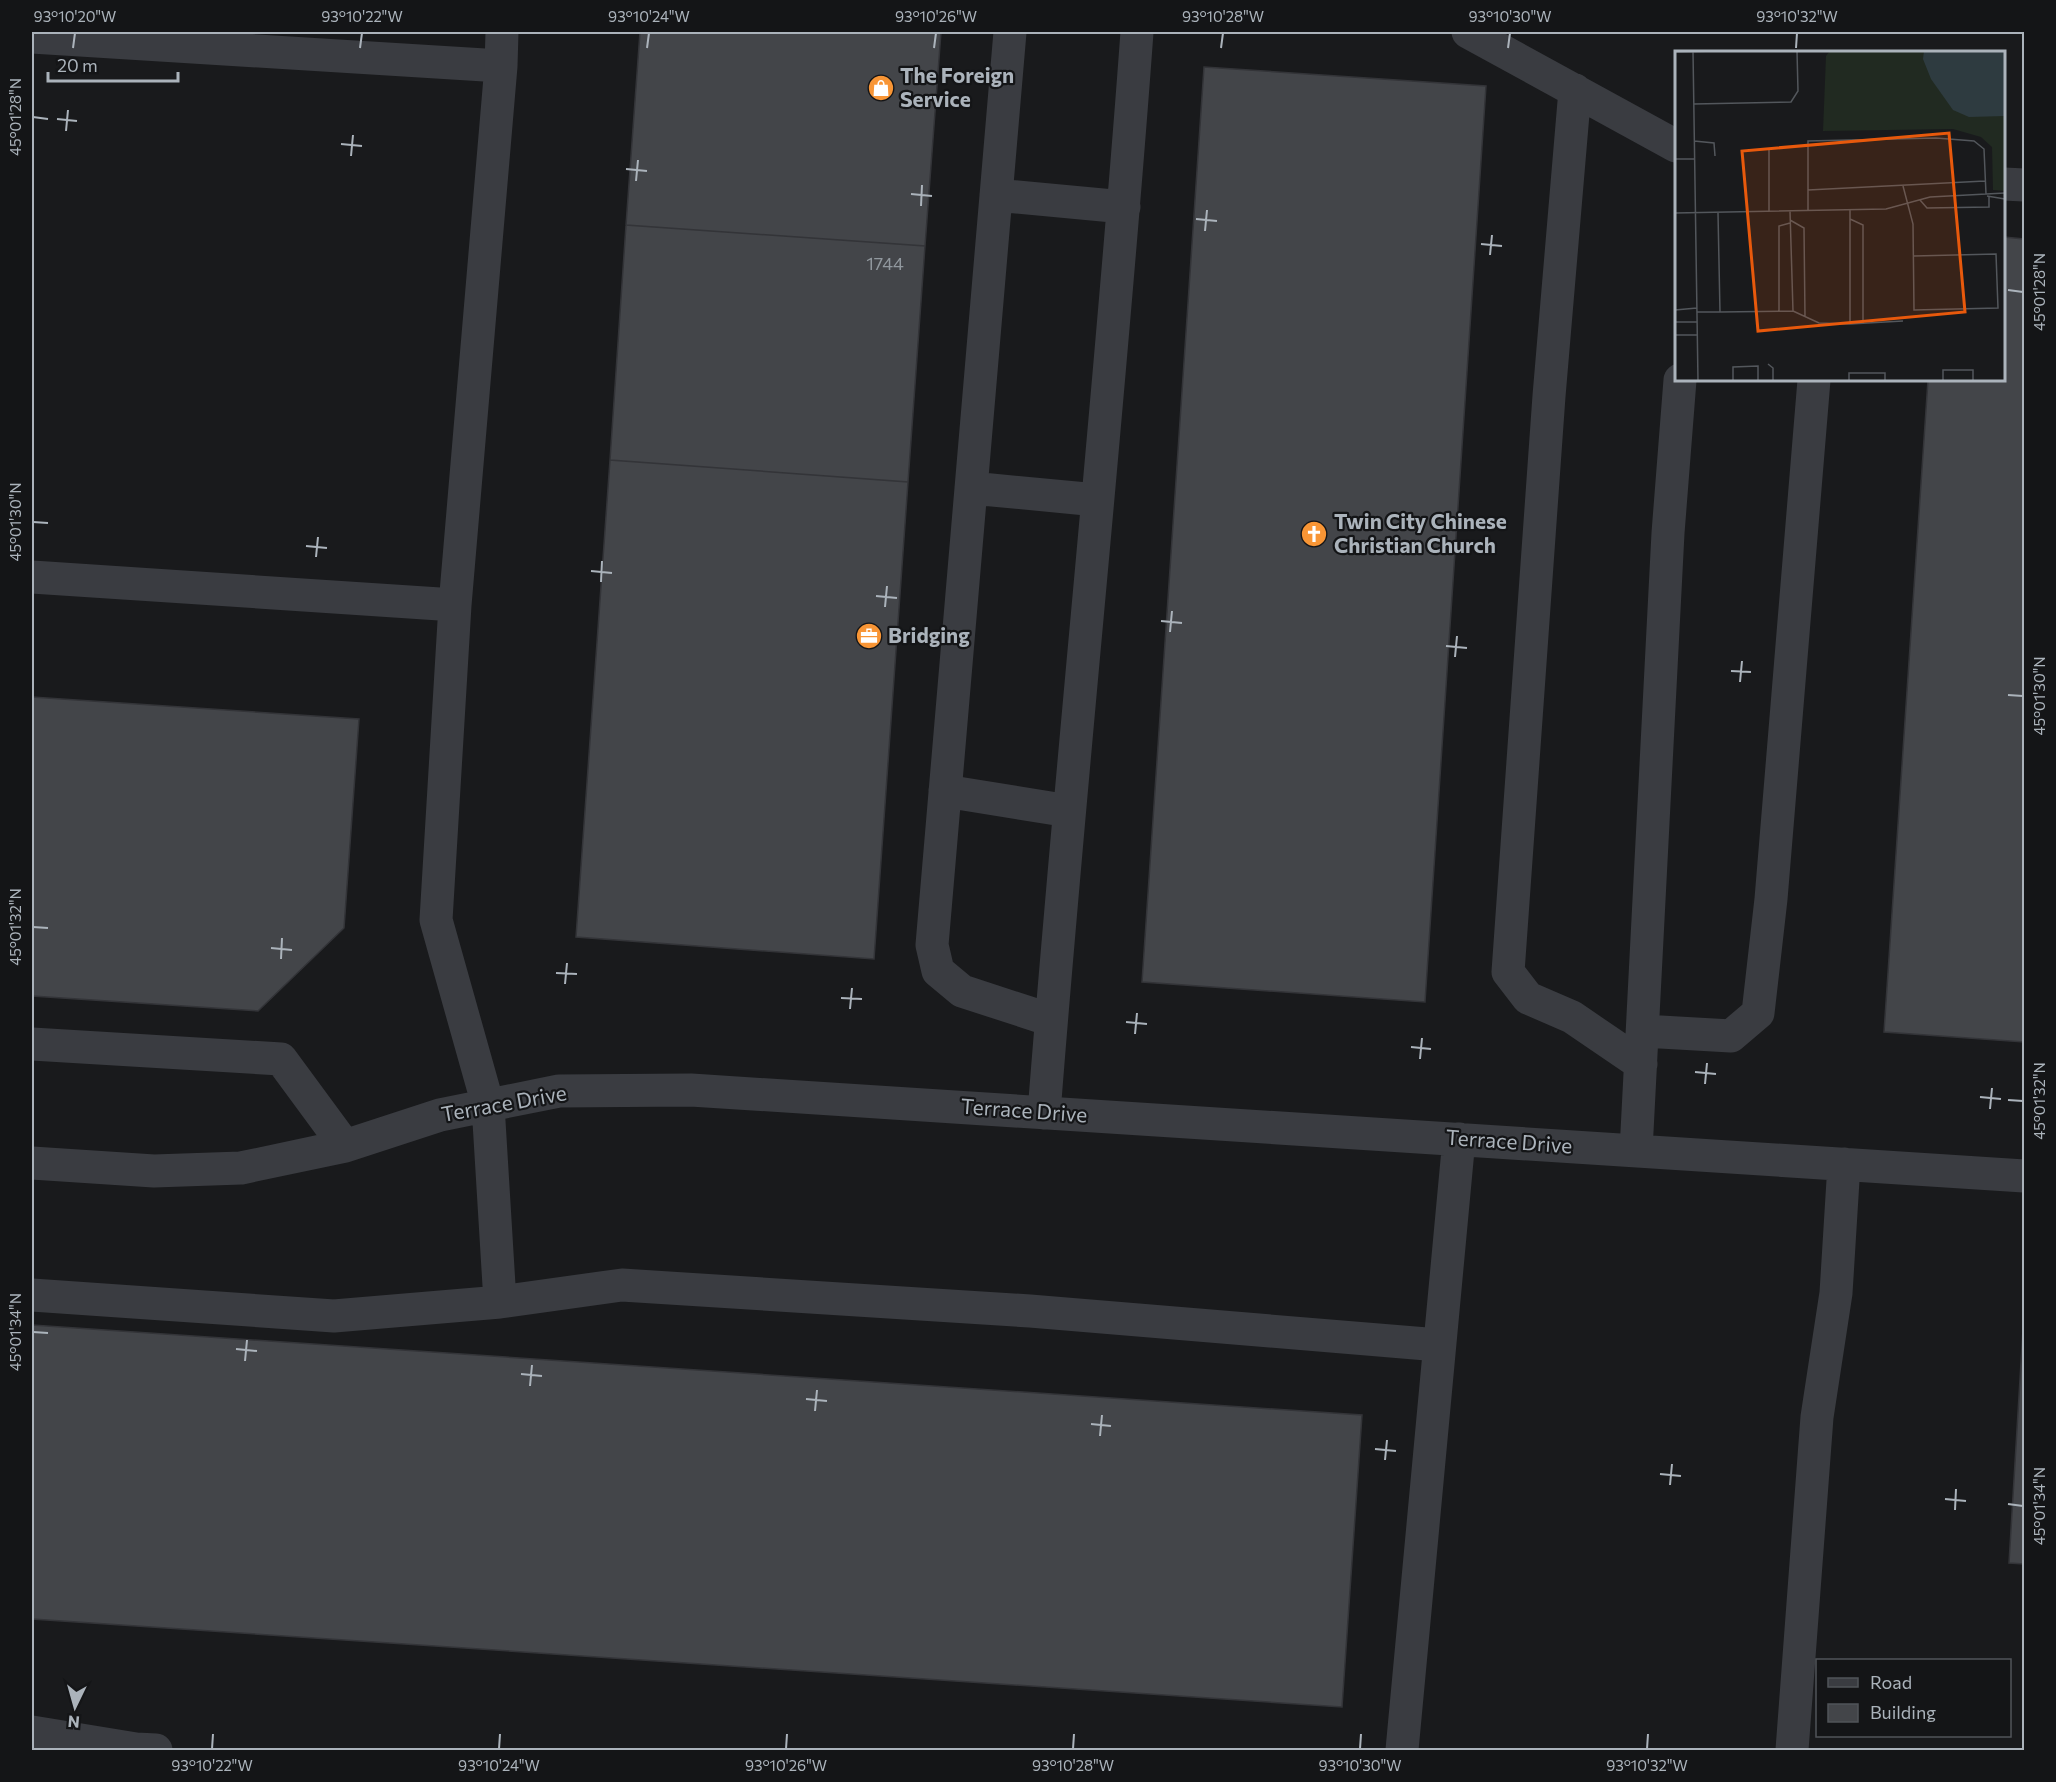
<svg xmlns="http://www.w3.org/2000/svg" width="2056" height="1782" font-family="Commissioner,sans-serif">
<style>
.building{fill:#434549;stroke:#333438;stroke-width:1.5}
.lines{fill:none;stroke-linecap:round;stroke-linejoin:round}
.minor{stroke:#3a3c41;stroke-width:33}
.ticks{fill:none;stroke:#abb3bb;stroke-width:2}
.labels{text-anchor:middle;stroke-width:4.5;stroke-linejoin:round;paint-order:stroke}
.number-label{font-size:18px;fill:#91989e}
.poi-label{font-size:21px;font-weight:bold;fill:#abb3bb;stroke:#141517;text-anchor:start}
.street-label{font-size:21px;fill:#abb3bb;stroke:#141517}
.inset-road{fill:none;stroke:#53575c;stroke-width:1.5}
.view{fill:#e8590c;fill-opacity:0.15;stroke:#e8590c;stroke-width:3}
.inset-edge{fill:none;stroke:#abb3bb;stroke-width:3}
.neatline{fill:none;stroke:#abb3bb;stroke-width:2}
.ticks-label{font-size:15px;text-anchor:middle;fill:#abb3bb}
</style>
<rect width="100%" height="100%" fill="#191a1c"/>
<path class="building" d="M640,32H941L925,246L626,225Z
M1204,67L1486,86L1425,1002L1142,982Z
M626,225L925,246L908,482L610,460Z
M2004,237L2024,239V1042L1884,1032L1928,380H2004Z
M610,460L908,482L874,959L576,937Z
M32,697L359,719L344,928L258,1011L32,996Z
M32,1325L1362,1415L1342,1707L32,1619Z
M2023,1329H2024V1564L2009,1563Z"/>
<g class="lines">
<path class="minor" d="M1010,32L932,945L938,971L962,991L1051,1020
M1468,32L1676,146
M32,37L501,66L455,605L436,920L488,1105L500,1302
M501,66L502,32
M1575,90L1549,396L1508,972L1528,998L1572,1017L1641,1064
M2004,184L2024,185
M996,195L1124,207
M971,488L1097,500
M32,577L455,605
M945,791L1069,811
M1643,1031L1731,1036L1758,1013L1771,899L1814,380
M32,1044L281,1059L345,1146
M1044,1113C1072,752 1111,392 1137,32
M1636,1151L1668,533L1680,380
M32,1163L154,1171L241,1168L345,1146L440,1115L559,1091L691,1090L2024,1176
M32,1295L334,1316L500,1302L622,1285L1030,1311L1439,1345
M32,1732L136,1749L156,1750
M1402,1750L1459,1139
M1792,1750L1817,1417L1836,1293L1844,1164"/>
</g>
<path class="ticks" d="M73,48L75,33M360,48L362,33M647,48L649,33M934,48L936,33M1221,48L1223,33M1508,48L1510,33M1796,48L1797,33M33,117L48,119M57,119L77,121M66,131L68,110M341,144L362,146M351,156L353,135M626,169L647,171M636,181L638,160M911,194L932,196M921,206L922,185M1196,219L1217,221M1205,231L1207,210M1481,244L1502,246M1490,255L1492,235M2008,290L2023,292M33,522L48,523M306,546L327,548M316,557L318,537M591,571L612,573M601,582L602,561M876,596L897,598M885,607L887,586M1161,621L1182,623M1170,632L1172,611M1446,646L1467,648M1455,657L1457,636M1731,671L1751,672M1740,682L1742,661M2008,695L2023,696M33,927L48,928M271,948L292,950M281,959L282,938M556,973L577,974M565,984L567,963M841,998L862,999M850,1009L852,988M1126,1022L1147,1024M1135,1034L1137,1013M1411,1047L1431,1049M1420,1059L1422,1038M1695,1072L1716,1074M1705,1084L1707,1063M1980,1097L2001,1099M2008,1100L2023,1101M1990,1109L1992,1088M33,1332L48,1333M236,1349L257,1351M245,1361L247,1340M521,1374L542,1376M530,1386L532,1365M806,1399L827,1401M815,1411L817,1390M1091,1424L1111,1426M1100,1436L1102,1415M1375,1449L1396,1451M1385,1460L1387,1440M1660,1474L1681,1476M1670,1485L1672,1464M1945,1499L1966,1501M2008,1504L2023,1506M1955,1510L1956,1489M212,1749L213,1734M499,1749L500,1734M786,1749L787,1734M1073,1749L1074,1734M1360,1749L1361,1734M1647,1749L1648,1734"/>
<defs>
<g id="shop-disc" transform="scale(1.35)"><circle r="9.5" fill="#f89535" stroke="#141517"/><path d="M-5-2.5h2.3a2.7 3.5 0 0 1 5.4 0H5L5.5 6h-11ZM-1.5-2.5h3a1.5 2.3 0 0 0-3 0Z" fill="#fff"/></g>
<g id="church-disc" transform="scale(1.35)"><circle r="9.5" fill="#f89535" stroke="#141517"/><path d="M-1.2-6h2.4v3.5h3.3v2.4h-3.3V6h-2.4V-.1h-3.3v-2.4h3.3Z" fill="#fff"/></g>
<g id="office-disc" transform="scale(1.35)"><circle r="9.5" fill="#f89535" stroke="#141517"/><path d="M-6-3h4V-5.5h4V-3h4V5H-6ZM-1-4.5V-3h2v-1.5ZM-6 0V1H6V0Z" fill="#fff"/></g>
</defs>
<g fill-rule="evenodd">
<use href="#shop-disc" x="881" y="88"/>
<use href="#church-disc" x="1314" y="534"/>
<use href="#office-disc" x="869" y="636"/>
</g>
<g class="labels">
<g class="number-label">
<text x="885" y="270">1744</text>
</g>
<g class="poi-label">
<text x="900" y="83">The Foreign<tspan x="900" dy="24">Service</tspan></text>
<text x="1334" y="529">Twin City Chinese<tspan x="1334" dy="24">Christian Church</tspan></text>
<text x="888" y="643">Bridging</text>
</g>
<g class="street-label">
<text transform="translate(504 1104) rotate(-10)" y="7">Terrace Drive</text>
<text transform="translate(1024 1111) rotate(4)" y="7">Terrace Drive</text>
<text transform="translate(1509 1142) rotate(4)" y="7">Terrace Drive</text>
</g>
</g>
<g transform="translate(1675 51)">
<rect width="330" height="330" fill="#191a1c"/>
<path d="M155,0H330V140L318,139L317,96L306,86L278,78L148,80L151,5Z" fill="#212a21"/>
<path d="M249,0H330V65L294,66L278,59L256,28L248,8Z" fill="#2e3b40"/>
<path class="inset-road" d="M18,0L23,330M0,1L42,0M19,53L116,51L123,40L122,0M19,90L39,92L40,105M94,98V160M0,108H20M228,135L238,173L239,259L323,257L321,203L239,205M133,139L310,130M312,145L330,148M245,149L252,157L314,156V145M133,160V90L261,87L299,90L309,98L311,143M0,162L211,158L255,146L330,142M43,162L45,261L118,260L115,160M175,168L188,174V273M115,169L129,177L130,266M0,259L22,257M104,260V175L115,172M118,260L144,272L175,273V159M22,261H45M0,271H22M175,273L228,270M0,284H22M93,313L98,317V330M58,330V316L83,315V330M174,330V322H210V330M268,330V319H298V330"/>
<path class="view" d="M274,82L290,261L83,280L67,100Z"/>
<rect width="330" height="330" class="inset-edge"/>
</g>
<rect width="2056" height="1782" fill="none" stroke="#141517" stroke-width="66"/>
<rect x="1816" y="1659" width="195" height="78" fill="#141517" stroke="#505459" stroke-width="1.5"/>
<rect x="1828" y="1678" width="30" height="9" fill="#3a3c41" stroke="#505459" stroke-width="1.5"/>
<text x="1870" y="1689" font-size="18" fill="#abb3bb">Road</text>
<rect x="1828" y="1704" width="30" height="18" fill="#434549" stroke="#505459" stroke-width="1.5"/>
<text x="1870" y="1719" font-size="18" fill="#abb3bb">Building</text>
<g transform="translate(75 1707) rotate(185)" stroke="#141517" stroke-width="4.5" paint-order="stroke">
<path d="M0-4.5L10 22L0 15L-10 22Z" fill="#abb3bb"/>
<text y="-9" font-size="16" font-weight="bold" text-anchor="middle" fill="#abb3bb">N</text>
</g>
<path d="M48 72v9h130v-9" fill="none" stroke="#abb3bb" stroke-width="3"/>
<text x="57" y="72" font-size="18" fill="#abb3bb" stroke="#141517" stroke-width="4.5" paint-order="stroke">20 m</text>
<rect x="33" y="33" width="1990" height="1716" class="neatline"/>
<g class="ticks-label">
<text x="75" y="22">93°10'20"W</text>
<text x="362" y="22">93°10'22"W</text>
<text x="649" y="22">93°10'24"W</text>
<text x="936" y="22">93°10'26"W</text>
<text x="1223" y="22">93°10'28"W</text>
<text x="1510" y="22">93°10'30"W</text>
<text x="1797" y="22">93°10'32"W</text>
<text transform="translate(16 117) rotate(-90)" y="5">45°01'28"N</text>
<text transform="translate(2040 292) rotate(-90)" y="5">45°01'28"N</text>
<text transform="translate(16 522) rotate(-90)" y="5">45°01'30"N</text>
<text transform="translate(2040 696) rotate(-90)" y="5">45°01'30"N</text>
<text transform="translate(16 927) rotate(-90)" y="5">45°01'32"N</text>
<text transform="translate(2040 1101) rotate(-90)" y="5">45°01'32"N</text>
<text transform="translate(16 1332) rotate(-90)" y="5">45°01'34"N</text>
<text transform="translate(2040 1506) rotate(-90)" y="5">45°01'34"N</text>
<text x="212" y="1771">93°10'22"W</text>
<text x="499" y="1771">93°10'24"W</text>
<text x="786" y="1771">93°10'26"W</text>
<text x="1073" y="1771">93°10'28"W</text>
<text x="1360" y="1771">93°10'30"W</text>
<text x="1647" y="1771">93°10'32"W</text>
</g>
</svg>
